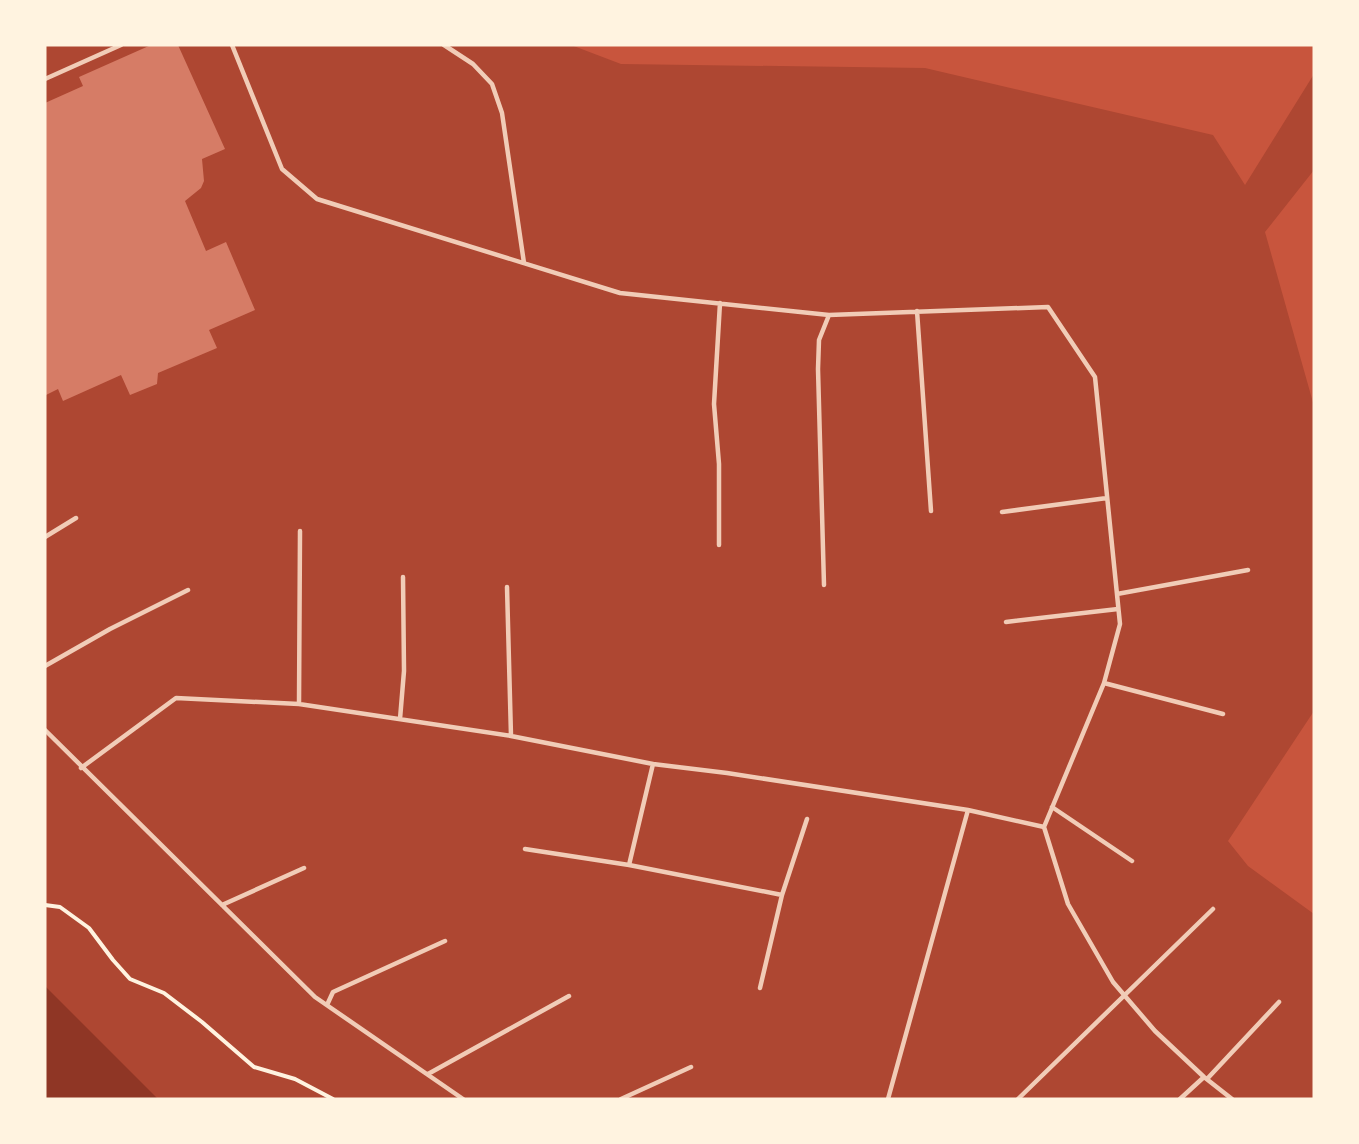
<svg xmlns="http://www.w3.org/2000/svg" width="1359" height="1144" font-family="'IBM Plex Sans',sans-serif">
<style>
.green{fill:#ae4732}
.water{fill:#8f3625}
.building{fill:#d67c66}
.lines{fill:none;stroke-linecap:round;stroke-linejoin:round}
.path{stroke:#fff3e0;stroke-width:4}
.service{stroke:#f1ccb7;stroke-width:4.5}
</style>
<rect width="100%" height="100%" fill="#c8553d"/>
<path class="green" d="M45,45H571L621,64L925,68L1213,135L1245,185L1314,74V170L1265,232L1314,406V711L1228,841L1248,866L1314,914V1099H45Z"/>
<path class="water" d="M45,986L158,1099H45Z"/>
<path class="building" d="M151,45H178L225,149L202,159L204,181L201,188L185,201L206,251L226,242L255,310L209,330L217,348L158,373L157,384L130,395L121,375L63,401L58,389L46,395L45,392V103L83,86L79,77Z"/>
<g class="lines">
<path class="path" d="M45,905L60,907L89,928L113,960L130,979L164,993L202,1022L254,1067L295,1079L333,1099"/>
<path class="service" d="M232,45L282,169L317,199L620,293L829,315L1048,307L1095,377L1120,624L1104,683L1044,827L1068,904L1113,982L1155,1031L1204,1077L1232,1099
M444,45L473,64L492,84L502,113L524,263
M45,79L121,45
M917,311L931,511
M1002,512L1107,498
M45,537L76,518
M719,545V464L714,404L720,303
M824,585L818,369L819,340L829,315
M507,587L511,736
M1117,594L1248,570
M1006,622L1118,609
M45,666L110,629L188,590
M1104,683L1223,714
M299,704L300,531
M400,719L404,671L403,577
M45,730L315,997L463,1099
M81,768L176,698L299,704L511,736L653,764L727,773L968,810L1044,827
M1052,807L1132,861
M525,849L629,865L782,895
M629,865L653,764
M222,905L304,868
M760,988L782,895L807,819
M327,1005L333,992L445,941
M428,1074L569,996
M1207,1079L1279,1002
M621,1099L691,1067
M888,1099L968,810
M1018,1099L1213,909
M1180,1099L1204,1077"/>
</g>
<rect width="1359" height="1144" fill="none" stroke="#fff3e0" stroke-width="93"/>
</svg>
